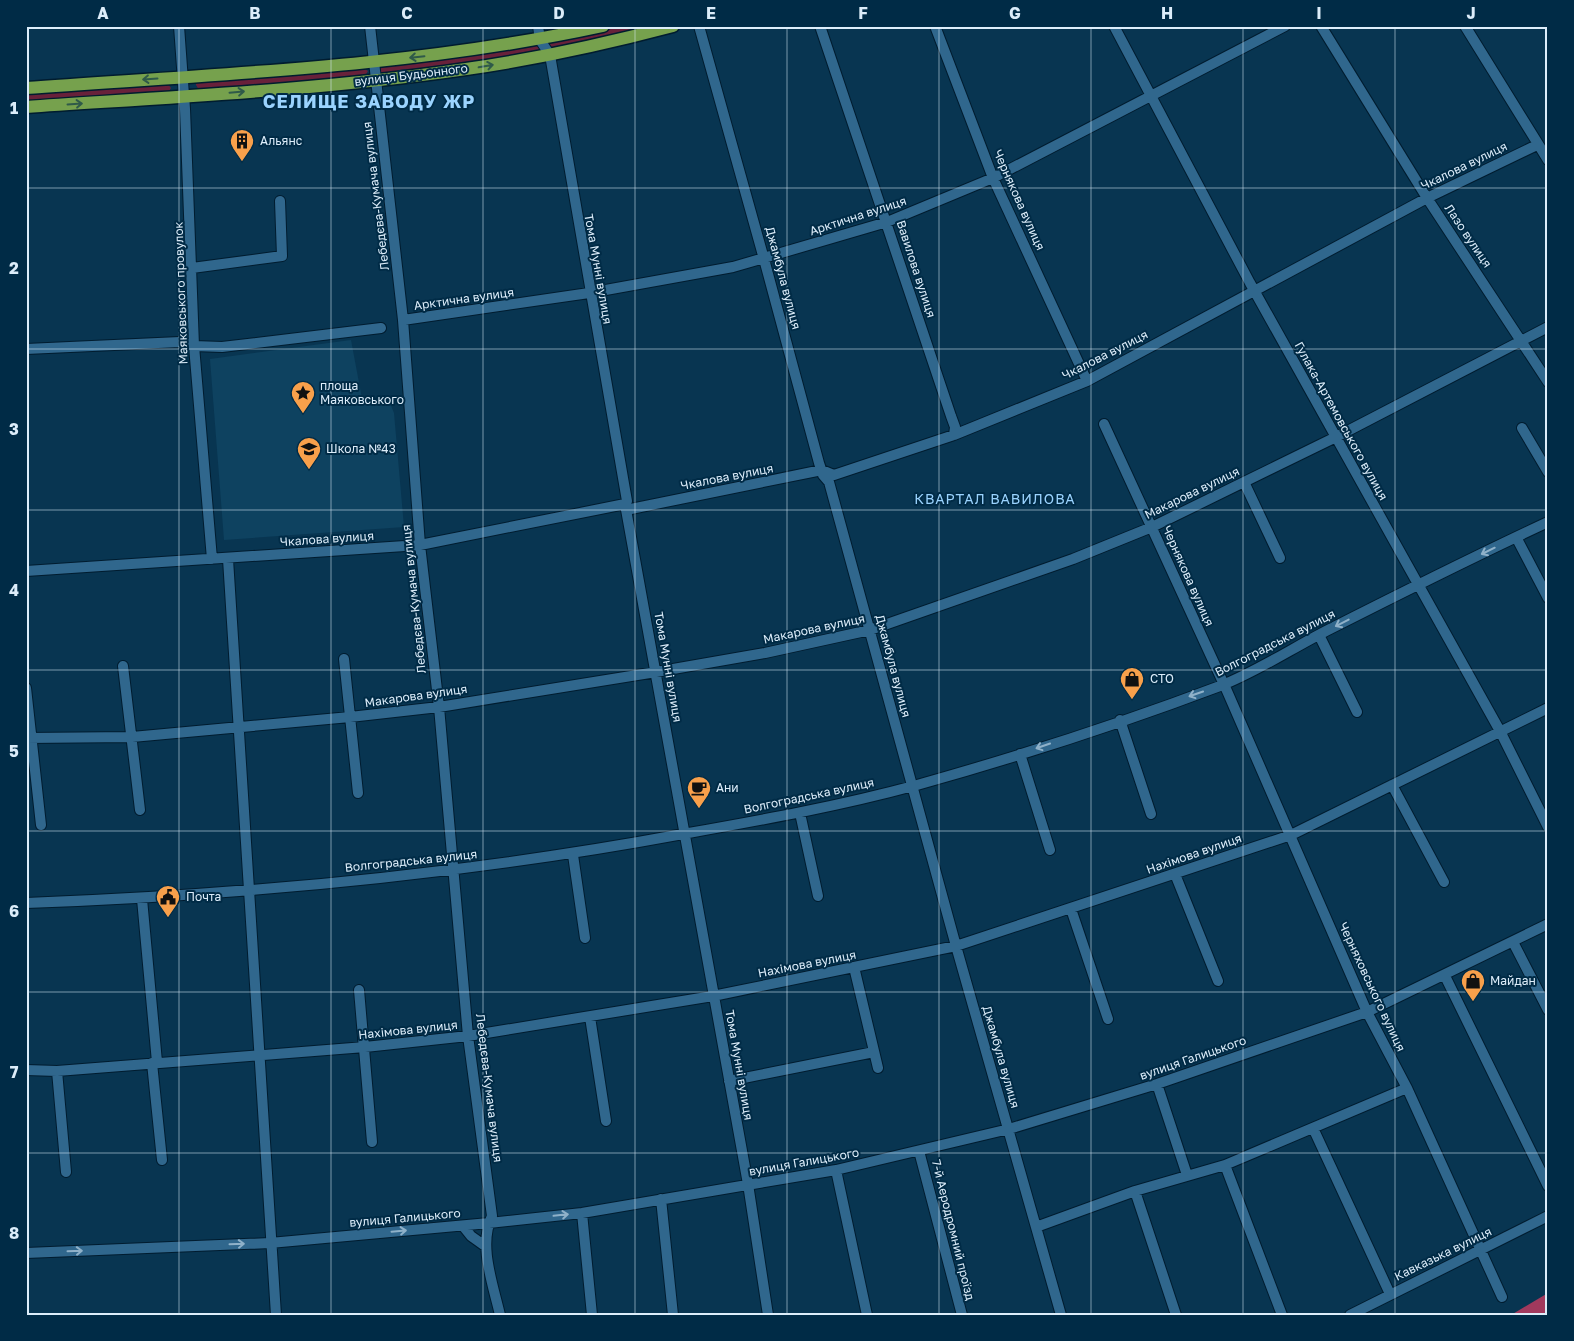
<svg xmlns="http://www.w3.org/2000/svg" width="1574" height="1341" font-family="'Golos Text',sans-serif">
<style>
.built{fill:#0e4260}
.green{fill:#68213a}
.forest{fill:#a1395d}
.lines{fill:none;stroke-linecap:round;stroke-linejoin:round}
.minor-casing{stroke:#001c2f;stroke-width:12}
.major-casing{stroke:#001c2f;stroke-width:15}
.minor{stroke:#30678d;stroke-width:10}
.major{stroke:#76a14d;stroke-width:12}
.oneway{stroke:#2f5a49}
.oneway2{stroke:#8fb1c9}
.grid{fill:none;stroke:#dcedfa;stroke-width:1;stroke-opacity:0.55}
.labels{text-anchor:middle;stroke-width:4;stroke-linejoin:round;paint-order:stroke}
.street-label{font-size:12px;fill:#dcedfa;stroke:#002b46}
.poi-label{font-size:12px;fill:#dcedfa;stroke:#002b46;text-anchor:start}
.neighbourhood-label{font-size:14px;letter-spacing:1px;fill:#9ad3fe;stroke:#002b46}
.district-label{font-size:18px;font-weight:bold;letter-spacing:1px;fill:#9ad3fe;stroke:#002b46}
.neatline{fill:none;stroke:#dcedfa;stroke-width:2}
.grid-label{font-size:16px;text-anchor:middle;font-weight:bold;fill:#dcedfa}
</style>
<rect width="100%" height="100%" fill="#083551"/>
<path class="built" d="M351,340L363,404L390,403L394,413L404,527L224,540L210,359Z"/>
<path class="green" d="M625,26H657L551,50L547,43Z
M538,45L543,51L476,63L379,73L380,67L473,56Z
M363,68L368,71L365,76L199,90L196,85V82Z
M168,84L171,88L168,93L26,102V93Z"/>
<path class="forest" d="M1548,1293V1315H1511Z"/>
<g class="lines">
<g class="minor-casing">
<path id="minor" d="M179,26L185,109L194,346L212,559
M370,26L403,320L420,545L439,707L468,1036L492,1216C478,1245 493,1284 500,1315
M538,26L540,40L550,55L627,501L625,504L748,1184L768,1315
M699,26L764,259L819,463L823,475L829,482L956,946L1061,1315
M820,26L951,416L955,427L954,435
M935,26L993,178L1087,381
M1114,26L1250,283L1500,731L1548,827
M1321,26L1427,198L1548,382
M1465,26L1548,160
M192,268L282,256L280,201
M403,320L589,293L733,267L887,222L993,178L1285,26
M26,349L180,342L194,346L222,347L381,328
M1104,424L1227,691L1367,1012L1407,1088L1502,1297
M1522,428L1548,472
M1244,482L1280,558
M626,510L822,470L834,475L954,435L1087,381L1427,198L1537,145
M1516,537L1548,598
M228,559L276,1315
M26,571L420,545L625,504
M1319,635L1357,712
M344,659L358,793
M123,666L140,810
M26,688L41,825
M1120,720L1151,814
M26,738L132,737L350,717L439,707L656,672L765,653L870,630L1073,559L1152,527L1336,437L1548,327
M1020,754L1050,850
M1392,785L1444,882
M800,813L818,896
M573,855L585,938
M1175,874L1218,981
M142,899L157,1062
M26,903C246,895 467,874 683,834C762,820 840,806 917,785C1017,757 1122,723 1220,686C1256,672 1291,649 1326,631C1399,594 1473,557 1548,522
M1071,909L1108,1019
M1513,942L1548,1010
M854,967L878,1068
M1445,976L1548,1186
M359,990L372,1142
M590,1017L606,1121
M152,1063L162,1160
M26,1070L57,1071L365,1047L468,1036L713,996L956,946L1291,835L1548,708
M57,1071L66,1172
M729,1081L874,1052
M1157,1084L1187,1175
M1313,1128L1390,1294
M919,1151L962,1315
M1225,1165L1282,1315
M836,1170L867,1315
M1135,1191L1176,1315
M661,1199L673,1315
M582,1213L592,1315
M463,1226L471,1236L485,1246
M1036,1227L1135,1191L1225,1165L1407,1088
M26,1253L270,1243L489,1223L582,1213L836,1170L1009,1129L1157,1084L1367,1012L1548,924
M1350,1315L1548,1216"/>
</g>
<g class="major-casing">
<path id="major" d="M26,88C219,74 414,67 603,26
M26,107C173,97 321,90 466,69C536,59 605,44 673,26"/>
</g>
<use href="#minor" class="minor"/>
<use href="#major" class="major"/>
</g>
<defs><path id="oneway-shaft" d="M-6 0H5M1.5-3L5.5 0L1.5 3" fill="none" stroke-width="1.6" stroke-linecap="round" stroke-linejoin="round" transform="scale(1.25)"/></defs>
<g class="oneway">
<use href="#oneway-shaft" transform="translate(417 57) rotate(174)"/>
<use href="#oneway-shaft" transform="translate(486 66) rotate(-10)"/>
<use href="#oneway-shaft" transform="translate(150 79) rotate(176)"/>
<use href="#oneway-shaft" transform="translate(237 92) rotate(-5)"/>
<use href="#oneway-shaft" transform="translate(75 104) rotate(-4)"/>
</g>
<g class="oneway2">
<use href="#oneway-shaft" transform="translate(1488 551) rotate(154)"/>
<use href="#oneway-shaft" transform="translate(1342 623) rotate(153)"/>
<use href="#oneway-shaft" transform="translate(1196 694) rotate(161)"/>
<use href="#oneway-shaft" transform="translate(1043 746) rotate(161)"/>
<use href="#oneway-shaft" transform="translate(561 1215) rotate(-6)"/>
<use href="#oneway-shaft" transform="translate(399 1231) rotate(-5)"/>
<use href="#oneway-shaft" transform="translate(237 1244) rotate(-2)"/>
<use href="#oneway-shaft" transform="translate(75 1251) rotate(-2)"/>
</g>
<path class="grid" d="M179,26V1315M331,26V1315M483,26V1315M635,26V1315M787,26V1315M939,26V1315M1091,26V1315M1243,26V1315M1395,26V1315M26,188H1548M26,349H1548M26,510H1548M26,670H1548M26,831H1548M26,992H1548M26,1153H1548"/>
<defs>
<g id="building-pin" transform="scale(1.25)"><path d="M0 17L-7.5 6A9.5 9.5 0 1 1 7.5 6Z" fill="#f8a04b" stroke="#002b46"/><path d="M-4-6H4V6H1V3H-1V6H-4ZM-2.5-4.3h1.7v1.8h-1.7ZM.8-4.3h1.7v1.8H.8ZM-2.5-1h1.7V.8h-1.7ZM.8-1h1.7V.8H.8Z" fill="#111"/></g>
<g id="sight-pin" transform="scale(1.25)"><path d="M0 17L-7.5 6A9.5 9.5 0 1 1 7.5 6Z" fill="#f8a04b" stroke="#002b46"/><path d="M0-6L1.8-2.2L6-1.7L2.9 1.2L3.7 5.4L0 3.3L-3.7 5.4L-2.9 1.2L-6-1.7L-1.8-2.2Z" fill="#111"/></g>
<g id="school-pin" transform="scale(1.25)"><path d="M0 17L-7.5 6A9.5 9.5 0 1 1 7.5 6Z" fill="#f8a04b" stroke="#002b46"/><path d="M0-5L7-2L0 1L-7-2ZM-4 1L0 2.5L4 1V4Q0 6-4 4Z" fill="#111"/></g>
<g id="shop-pin" transform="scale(1.25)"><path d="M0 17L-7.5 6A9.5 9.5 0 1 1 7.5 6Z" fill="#f8a04b" stroke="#002b46"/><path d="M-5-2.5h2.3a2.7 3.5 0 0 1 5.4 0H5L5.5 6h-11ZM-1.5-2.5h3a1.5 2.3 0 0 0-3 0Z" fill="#111"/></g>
<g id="cafe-pin" transform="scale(1.25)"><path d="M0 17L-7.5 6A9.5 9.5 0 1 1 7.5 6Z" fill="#f8a04b" stroke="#002b46"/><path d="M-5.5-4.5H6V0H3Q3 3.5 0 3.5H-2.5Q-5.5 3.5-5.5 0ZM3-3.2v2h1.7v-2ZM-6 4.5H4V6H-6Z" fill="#111"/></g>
<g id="civic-pin" transform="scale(1.25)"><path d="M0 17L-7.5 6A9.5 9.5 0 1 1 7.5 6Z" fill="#f8a04b" stroke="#002b46"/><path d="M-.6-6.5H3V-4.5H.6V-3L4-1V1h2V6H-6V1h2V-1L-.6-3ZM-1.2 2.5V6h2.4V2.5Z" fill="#111"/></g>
</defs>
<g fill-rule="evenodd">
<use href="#building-pin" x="242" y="141"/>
<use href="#sight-pin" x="303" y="393"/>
<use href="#school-pin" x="309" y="449"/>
<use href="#shop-pin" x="1132" y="679"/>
<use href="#cafe-pin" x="699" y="788"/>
<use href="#civic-pin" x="168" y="897"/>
<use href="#shop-pin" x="1473" y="981"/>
</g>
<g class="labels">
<g class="street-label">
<text transform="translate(411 75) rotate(-7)" y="4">вулиця Будьонного</text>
<text transform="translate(1464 166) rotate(-26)" y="4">Чкалова вулиця</text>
<text transform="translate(376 196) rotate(-97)" y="4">Лебедєва-Кумача вулиця</text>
<text transform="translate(1019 200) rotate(66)" y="4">Чернякова вулиця</text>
<text transform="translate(858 216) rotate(-18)" y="4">Арктична вулиця</text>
<text transform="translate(1468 236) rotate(56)" y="4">Лазо вулиця</text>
<text transform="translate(598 269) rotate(80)" y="4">Тома Мунні вулиця</text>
<text transform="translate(916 269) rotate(72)" y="4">Вавилова вулиця</text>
<text transform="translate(783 278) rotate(75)" y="4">Джамбула вулиця</text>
<text transform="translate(181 293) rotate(-92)" y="4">Маяковського провулок</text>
<text transform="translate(464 299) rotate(-8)" y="4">Арктична вулиця</text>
<text transform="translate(1105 355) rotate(-27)" y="4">Чкалова вулиця</text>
<text transform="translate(1341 421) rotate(61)" y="4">Гулака-Артемовського вулиця</text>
<text transform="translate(727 477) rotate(-11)" y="4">Чкалова вулиця</text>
<text transform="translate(1192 493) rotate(-26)" y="4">Макарова вулиця</text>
<text transform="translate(327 539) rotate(-4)" y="4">Чкалова вулиця</text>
<text transform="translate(1188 576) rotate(66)" y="4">Чернякова вулиця</text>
<text transform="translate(414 599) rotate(-96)" y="4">Лебедєва-Кумача вулиця</text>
<text transform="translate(814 629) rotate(-12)" y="4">Макарова вулиця</text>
<text transform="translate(1275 643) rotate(-27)" y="4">Волгоградська вулиця</text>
<text transform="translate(893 666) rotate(75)" y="4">Джамбула вулиця</text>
<text transform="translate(668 667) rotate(80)" y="4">Тома Мунні вулиця</text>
<text transform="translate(416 696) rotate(-8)" y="4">Макарова вулиця</text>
<text transform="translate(809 796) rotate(-12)" y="4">Волгоградська вулиця</text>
<text transform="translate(1194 854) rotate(-19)" y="4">Нахімова вулиця</text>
<text transform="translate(411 861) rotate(-6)" y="4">Волгоградська вулиця</text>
<text transform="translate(807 964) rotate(-11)" y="4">Нахімова вулиця</text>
<text transform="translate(1372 987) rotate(65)" y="4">Черняховського вулиця</text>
<text transform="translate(408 1030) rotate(-6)" y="4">Нахімова вулиця</text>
<text transform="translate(1001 1057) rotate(74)" y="4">Джамбула вулиця</text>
<text transform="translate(1193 1058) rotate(-19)" y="4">вулиця Галицького</text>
<text transform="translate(739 1065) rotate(80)" y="4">Тома Мунні вулиця</text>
<text transform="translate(489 1088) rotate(83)" y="4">Лебедєва-Кумача вулиця</text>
<text transform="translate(804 1162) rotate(-10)" y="4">вулиця Галицького</text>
<text transform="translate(405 1218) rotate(-5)" y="4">вулиця Галицького</text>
<text transform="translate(953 1230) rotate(76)" y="4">7-й Аеродромний проїзд</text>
<text transform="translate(1443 1254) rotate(-26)" y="4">Кавказька вулиця</text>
</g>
<g class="poi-label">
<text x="260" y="145">Альянс</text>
<text x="320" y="390">площа<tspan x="320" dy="14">Маяковського</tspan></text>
<text x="326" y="453">Школа №43</text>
<text x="1150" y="683">СТО</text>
<text x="716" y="792">Ани</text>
<text x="186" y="901">Почта</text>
<text x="1490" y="985">Майдан</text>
</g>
<g class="neighbourhood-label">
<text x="995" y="504">КВАРТАЛ ВАВИЛОВА</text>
</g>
<g class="district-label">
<text x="369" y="108">СЕЛИЩЕ ЗАВОДУ ЖР</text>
</g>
</g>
<rect width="1574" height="1341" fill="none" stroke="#002b46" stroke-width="55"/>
<rect x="28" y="28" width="1518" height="1286" class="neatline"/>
<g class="grid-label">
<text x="103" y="19">A</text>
<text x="255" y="19">B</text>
<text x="407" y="19">C</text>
<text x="559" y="19">D</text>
<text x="711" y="19">E</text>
<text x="863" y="19">F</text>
<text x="1015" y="19">G</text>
<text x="1167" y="19">H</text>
<text x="1319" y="19">I</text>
<text x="1471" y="19">J</text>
<text x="14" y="114">1</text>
<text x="14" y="274">2</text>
<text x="14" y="435">3</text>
<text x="14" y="596">4</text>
<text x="14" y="757">5</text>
<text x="14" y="917">6</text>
<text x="14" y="1078">7</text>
<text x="14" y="1239">8</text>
</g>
</svg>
